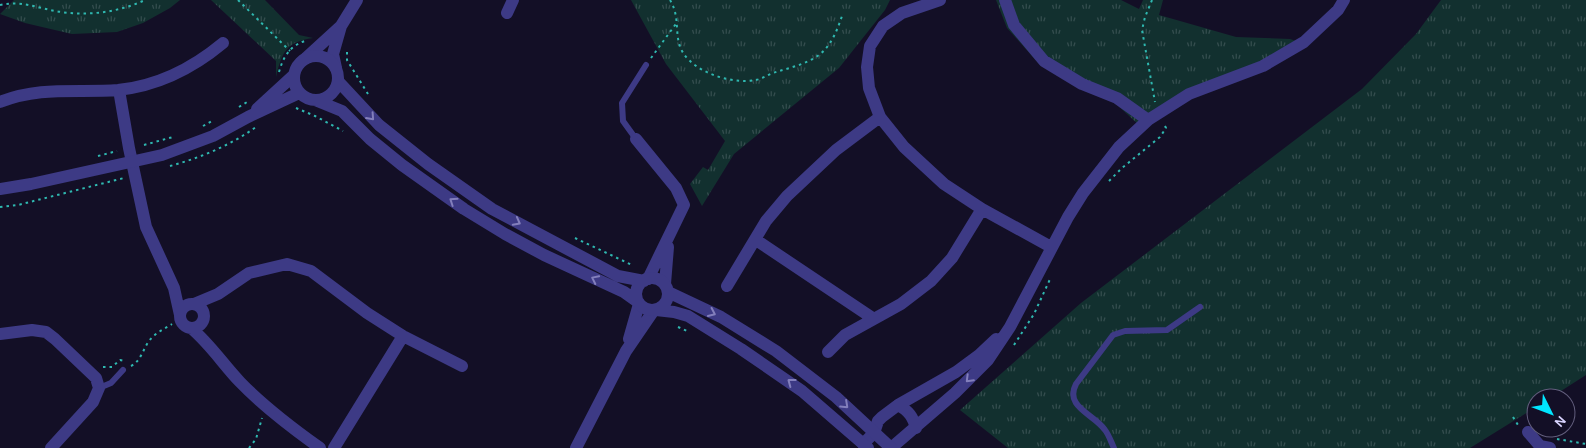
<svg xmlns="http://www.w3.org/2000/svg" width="1586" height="448" font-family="Karla,sans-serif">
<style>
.grass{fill:url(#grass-tufts)}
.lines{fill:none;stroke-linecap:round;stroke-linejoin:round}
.path{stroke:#2fb8b0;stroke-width:2;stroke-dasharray:2.5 4;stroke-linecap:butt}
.service{stroke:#3d3a85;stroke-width:6}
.minor{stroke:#3d3a85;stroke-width:12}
.tertiary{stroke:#3d3a85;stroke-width:12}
.oneway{stroke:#837fbc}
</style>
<defs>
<pattern id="grass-tufts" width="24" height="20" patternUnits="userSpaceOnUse" patternTransform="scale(1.25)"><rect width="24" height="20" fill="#12302f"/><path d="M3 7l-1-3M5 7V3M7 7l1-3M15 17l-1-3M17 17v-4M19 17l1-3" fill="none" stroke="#344d4e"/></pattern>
</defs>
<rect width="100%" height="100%" fill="#130f26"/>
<path class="grass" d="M14,0H180L170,8L143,23L117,32L72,34L25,23L0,14Z
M211,0H265L299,35L313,38C286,42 282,52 276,77V61Z
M631,0H890L885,10L839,68L734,154L702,206L690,184L703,167L708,170L725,141L666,64Z
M996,0H1121L1139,9L1143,0H1163L1159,15L1236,37L1290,39L1299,42L1263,66L1189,94L1140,126L1114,102L1040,65L1007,28Z
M1441,0H1586V375L1550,398H1536V407L1470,448H1008L960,410L1081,303L1362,89L1416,34Z"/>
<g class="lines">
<path class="path" d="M238,0L290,51
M670,0C683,21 670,42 689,60C704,75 734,84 756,80C762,79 767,75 773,73C788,68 805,65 819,55C832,45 838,28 843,13
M1152,0L1145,17L1142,30L1155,102
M0,5C22,0 40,9 61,12C90,16 119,12 145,0
M347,52V60L368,94
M651,58L678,21
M279,72C283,58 289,46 305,41
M239,107L247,102
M296,108L315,116L343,131
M203,126L212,121
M144,145L173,137
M98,156L117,151
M170,166C200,158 231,145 256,127
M1109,181L1122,168L1160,137L1166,128L1164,124
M0,207L18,205L124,178
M575,238L632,265
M678,327L687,331
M1014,345L1034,314L1051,277
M131,366C141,361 143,349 149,341C155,333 164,329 172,324
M103,367H112L120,360L125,361
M1513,417L1518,425
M1557,439L1586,444
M249,448L256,439L262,418"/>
<path class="service" d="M636,139L623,121L622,103L646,65
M99,388L111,383L123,370
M1114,448C1111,442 1109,435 1105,430C1094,414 1064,407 1076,384L1113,335L1125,331L1167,330L1200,307"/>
<path class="minor" d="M940,0L902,13L883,26L870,46L867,67L869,88L880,117L904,147L944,184L982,209L1051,247
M1005,0L1014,25L1044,61L1082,84L1117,98L1148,120
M507,13L513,0
M306,58L341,26L357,0
M336,68L333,54L341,26
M119,90L129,148L146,227L174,288L180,315
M0,102C40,86 77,93 118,90C157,86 193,68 223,43
M636,139L676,188L684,205L648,279
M756,240L874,319
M665,284L668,247
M727,286L766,221L787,196L836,150L880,117
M194,304L218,294L249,273L287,264L311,271L367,313L403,336L462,366
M180 316a12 12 0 1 1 24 0a12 12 0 1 1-24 0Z
M191,328C210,344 223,364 240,382C264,407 292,428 320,448
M0,334L32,330L46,332L55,339L96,378L99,388L93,402L51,448
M629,339L639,304
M828,352L845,335L901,304L931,281L952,258L982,209
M898,405C909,411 913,417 916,428
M1528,432L1540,446L1550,448
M863,444L874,433L878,421L882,417L898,405L956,372L979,355L996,339
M334,448L403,336
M576,448L626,351L654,310
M891,448L955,393L988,360L1010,327L1068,217L1083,193L1119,147L1148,120L1189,94L1263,66L1304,42L1338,10L1344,0"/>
<path class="tertiary" d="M294 78a22 22 0 1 1 44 0a22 22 0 1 1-44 0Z
M338,81L379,125L428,164L492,209L618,276L644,281
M315,100L342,111L370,139L402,165L464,209L505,234L544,255L624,292L638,302
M257,109L294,75
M0,189L31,184L162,155L213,136L248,117L299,93
M636 294a16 16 0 1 1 32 0a16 16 0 1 1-32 0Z
M668,292L721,317L776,351L836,397L891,448
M656,310L674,312L688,316L741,349L802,391L868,448"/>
</g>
<defs><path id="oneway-chevron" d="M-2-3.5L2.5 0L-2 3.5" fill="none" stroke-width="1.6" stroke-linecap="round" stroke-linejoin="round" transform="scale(1.25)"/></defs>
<g class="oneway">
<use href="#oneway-chevron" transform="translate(371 117) rotate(48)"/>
<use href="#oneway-chevron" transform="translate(453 201) rotate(-146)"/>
<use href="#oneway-chevron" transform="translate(517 222) rotate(28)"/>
<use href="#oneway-chevron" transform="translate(595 279) rotate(-154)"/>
<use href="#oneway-chevron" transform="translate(712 313) rotate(25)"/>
<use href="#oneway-chevron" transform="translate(969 379) rotate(135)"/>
<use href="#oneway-chevron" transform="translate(791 382) rotate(-143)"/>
<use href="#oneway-chevron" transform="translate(845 405) rotate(43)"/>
</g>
<g transform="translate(1551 413) rotate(132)"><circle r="24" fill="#130f26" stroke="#625e7d"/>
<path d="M0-4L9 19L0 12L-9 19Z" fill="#00e5ff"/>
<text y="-8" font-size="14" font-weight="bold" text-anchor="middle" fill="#d9d4ff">N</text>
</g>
</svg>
